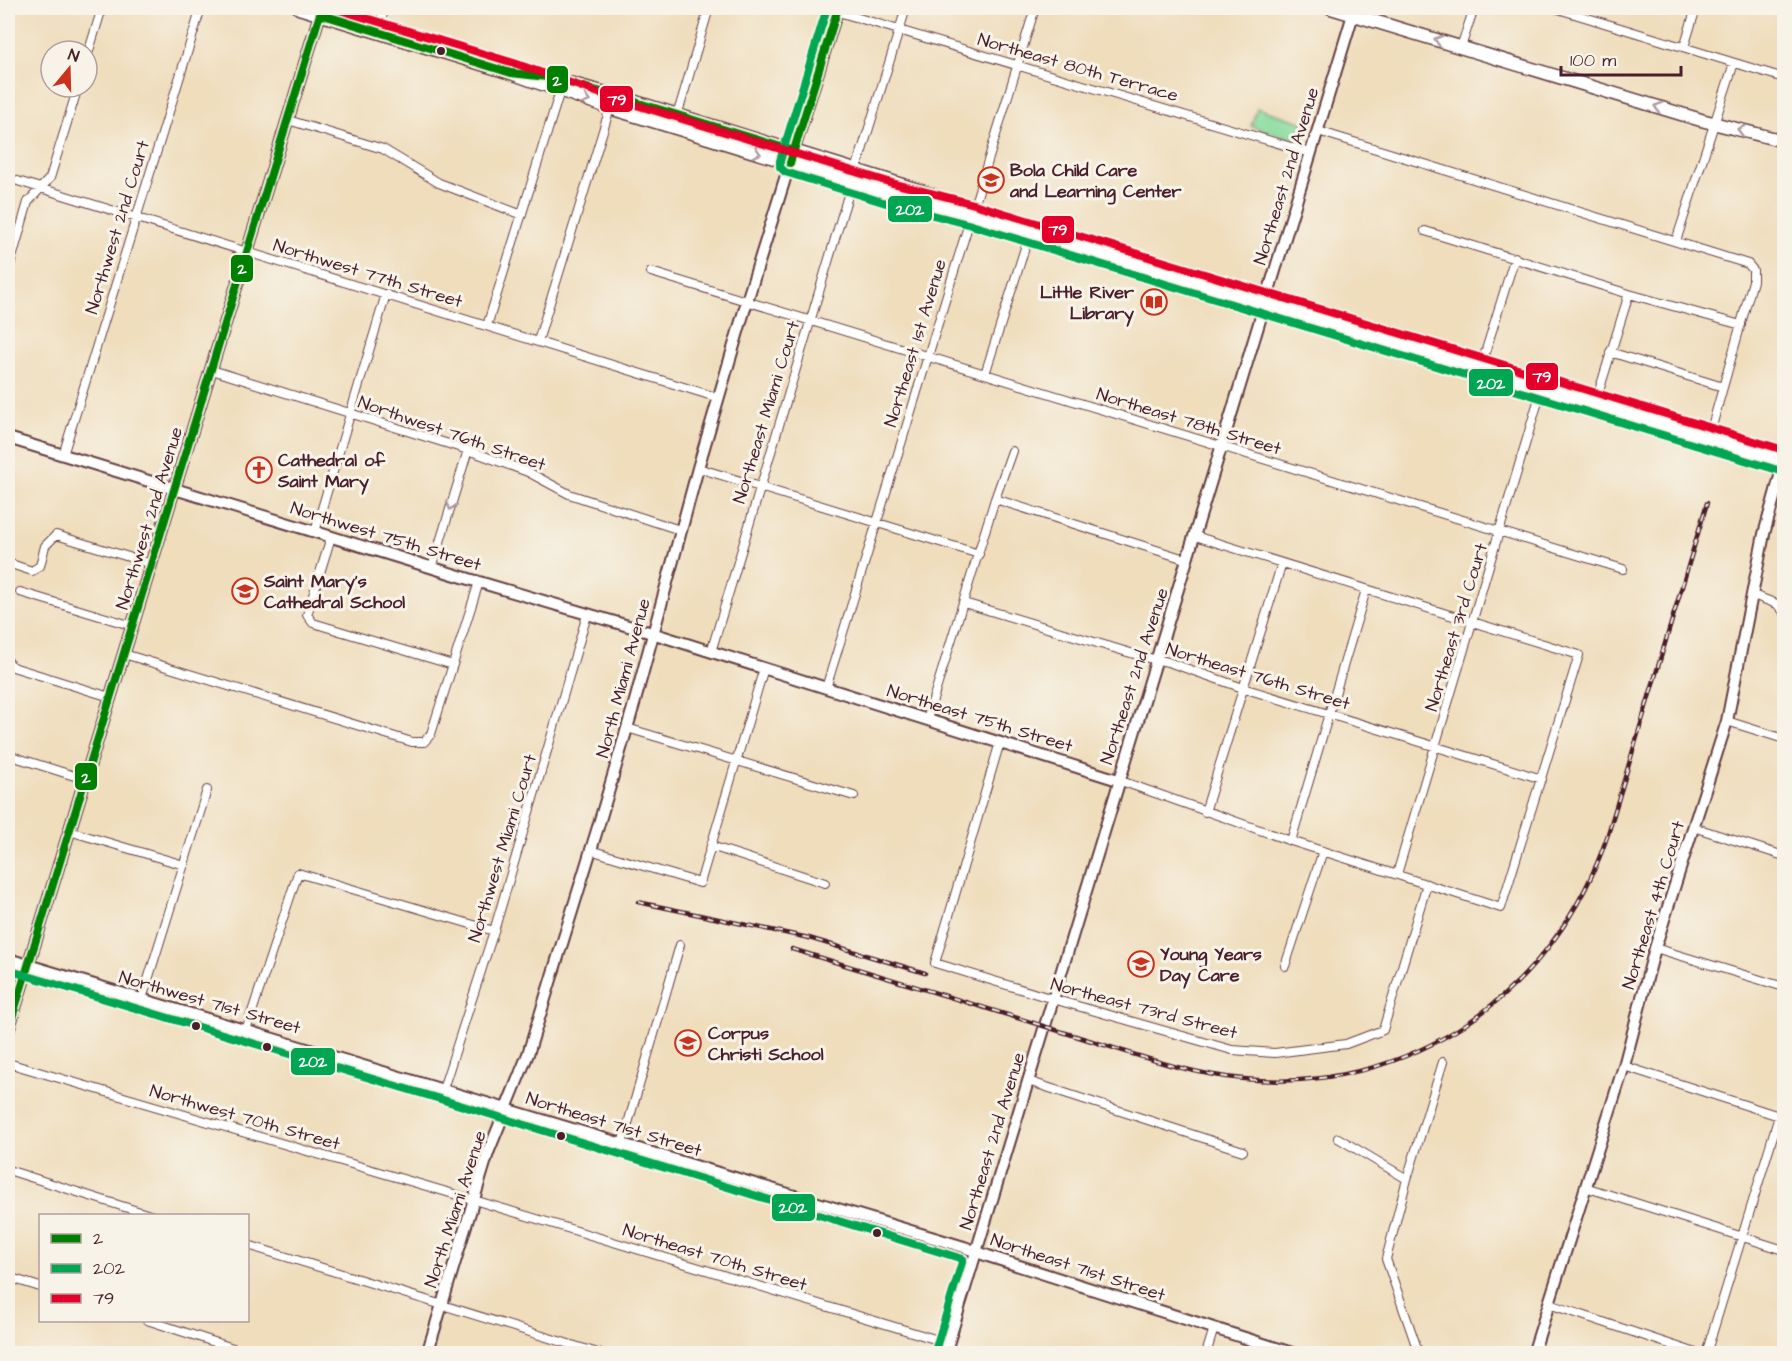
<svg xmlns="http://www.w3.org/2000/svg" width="1792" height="1361" font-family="'Architects Daughter',sans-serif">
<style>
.green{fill:#86dc9f;stroke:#687e65;stroke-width:1.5}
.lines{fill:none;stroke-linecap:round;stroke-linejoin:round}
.street-casing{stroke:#633c41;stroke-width:10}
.secondary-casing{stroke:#633c41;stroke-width:14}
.primary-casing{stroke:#633c41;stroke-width:15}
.street{stroke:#fff;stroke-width:8}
.secondary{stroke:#fff;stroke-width:10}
.primary{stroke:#fff;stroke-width:12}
.rail-casing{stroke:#4a1f2b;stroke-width:4.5}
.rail{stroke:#f7f3e8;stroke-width:2;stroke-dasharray:7;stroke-linecap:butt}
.bus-1-casing{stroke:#f7f3e8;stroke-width:12}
.bus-2-casing{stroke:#f7f3e8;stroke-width:12}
.bus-3-casing{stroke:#f7f3e8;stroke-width:12}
.bus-1{stroke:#008000;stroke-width:8}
.bus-2{stroke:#00a651;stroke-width:8}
.bus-3{stroke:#e4002b;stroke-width:8}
.oneway{stroke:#ae9aa0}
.bus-dot{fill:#4a1f2b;stroke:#f7f3e8;stroke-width:2}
.labels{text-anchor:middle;stroke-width:6;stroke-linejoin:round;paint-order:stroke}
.street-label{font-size:18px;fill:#4a1f2b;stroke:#f7f3e8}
.poi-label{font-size:18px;font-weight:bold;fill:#4a1f2b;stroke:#f7f3e8;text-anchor:start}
.line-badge{stroke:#f7f3e8;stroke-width:2}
.badge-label{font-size:16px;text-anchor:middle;font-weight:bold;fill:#fff}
</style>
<rect width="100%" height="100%" fill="#f7f3e8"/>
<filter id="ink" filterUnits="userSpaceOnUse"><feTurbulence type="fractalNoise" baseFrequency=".0167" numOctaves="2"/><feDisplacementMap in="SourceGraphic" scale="12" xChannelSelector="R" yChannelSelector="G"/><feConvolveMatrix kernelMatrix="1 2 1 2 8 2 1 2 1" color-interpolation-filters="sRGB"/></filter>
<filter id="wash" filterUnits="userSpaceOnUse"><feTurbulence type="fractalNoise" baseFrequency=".008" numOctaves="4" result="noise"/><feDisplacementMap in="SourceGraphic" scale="24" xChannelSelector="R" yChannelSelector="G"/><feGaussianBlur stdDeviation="1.35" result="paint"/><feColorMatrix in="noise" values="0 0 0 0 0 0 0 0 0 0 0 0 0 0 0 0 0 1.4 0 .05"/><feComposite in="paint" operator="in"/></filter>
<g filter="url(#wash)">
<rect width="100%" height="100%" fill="#efddbc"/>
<path class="green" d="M1257,108L1304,123L1300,133L1293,139L1251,126Z"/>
</g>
<g filter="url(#ink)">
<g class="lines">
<g class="street-casing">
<path id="street" d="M825,8L1311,153
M1555,8L1784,78
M377,32L385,8
M1461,47L1474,8
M1684,47L1696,8
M87,57L102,8
M675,115L680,106L709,8
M288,120L383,149L439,183L522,215
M1318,131L1748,264L1753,270V281L1709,437
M856,170L906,8
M8,178L719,398
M1425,231L1629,294L1741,325
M1676,241L1734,63
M8,272L28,202L50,178L78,87
M651,272L1623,569
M487,326L560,91
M538,341L610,108
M1610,352L1723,387
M1480,369L1515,257
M212,370L468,450L528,472L569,494L680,530
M985,374L1030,232
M1595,404L1629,294
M63,455L201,8
M698,468L979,554
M995,499L1188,560
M315,532L386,294
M331,537L307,615L313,623L453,665
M8,563L32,571L40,566L45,546L56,535L152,564
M432,568L468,450
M20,592L133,626
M1753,595L1777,604L1784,612
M964,603L1144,657L1168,662L1243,688L1542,779
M711,652L852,182
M124,654L412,742H424L431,734L479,582
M8,661L11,666L16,668L110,697
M826,688L1035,8
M927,719L995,499L1012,451
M1727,721L1784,739
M627,728L854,796
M1000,742L935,963L1053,999L1232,1050L1275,1053L1346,1044L1383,1030L1427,884
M8,755L84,779
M1118,780L1291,841L1501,908L1579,655L1195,536
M1205,812L1282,563
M1693,827L1784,856
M69,831L184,865
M1291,841L1366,590
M711,846L825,883
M590,850L700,883L764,668
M1397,874L1542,388
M1655,948L1784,987
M1285,966L1323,851
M142,999L207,790
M246,1030L298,873L494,931
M8,1063L474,1200L948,1343
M1624,1066L1782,1117
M1028,1081L1243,1151
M443,1089L494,931L587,615
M1338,1138L1407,1179
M622,1144L680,945
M8,1170L153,1216
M1585,1187L1784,1250
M248,1245L601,1354
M8,1277L40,1287
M1549,1304L1699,1354
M147,1320L251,1354
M1206,1354L1214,1328
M1419,1354L1386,1259L1407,1179L1443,1062
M1706,1354L1784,1100"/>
</g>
<g class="secondary-casing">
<path id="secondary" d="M8,438L479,582L652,633L1118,780
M8,959L964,1247L988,1256L1295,1354
M8,1031L320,14
M427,1354L488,1153L528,1054L598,827L635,701L698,468L747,301L838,8
M945,1354L1355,8
M1533,1354L1624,1066L1655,948L1727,721L1764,534L1784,462"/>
</g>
<g class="primary-casing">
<path id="primary" d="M299,8L511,73L610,108L889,193L971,214L1784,461
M1331,8L1701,120L1784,141
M527,75L547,77L613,95L887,180L951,201L965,210"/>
</g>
<use href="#street" class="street"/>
<use href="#secondary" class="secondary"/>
<use href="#primary" class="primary"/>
<g class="rail-casing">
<path id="rail" d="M638,902L809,938L925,973
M792,949C884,977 977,1005 1069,1034C1126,1051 1185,1074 1244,1079C1412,1095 1556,992 1608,834L1707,503"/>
</g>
<use href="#rail" class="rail"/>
<g class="bus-1-casing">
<path id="bus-1" d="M320,14L511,73L547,77L613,95L794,151
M790,163L838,8
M8,1031L320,14"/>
</g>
<g class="bus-2-casing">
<path id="bus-2" d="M827,8L780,161V167L785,172L886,203L968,224L1781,471
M8,970L440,1099L963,1259L935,1351"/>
</g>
<g class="bus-3-casing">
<path id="bus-3" d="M333,8L514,63L613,98L892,183L974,204L1784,450"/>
</g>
<use href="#bus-1" class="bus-1"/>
<use href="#bus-2" class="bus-2"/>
<use href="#bus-3" class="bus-3"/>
</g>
<defs><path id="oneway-chevron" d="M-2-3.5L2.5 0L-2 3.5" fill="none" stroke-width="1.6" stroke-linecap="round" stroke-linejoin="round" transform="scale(1.5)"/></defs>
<g class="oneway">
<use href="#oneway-chevron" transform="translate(1438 40) rotate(-163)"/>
<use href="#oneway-chevron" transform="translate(586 100) rotate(18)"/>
<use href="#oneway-chevron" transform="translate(1658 107) rotate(-163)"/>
<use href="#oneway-chevron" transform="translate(1741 130) rotate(-166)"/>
<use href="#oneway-chevron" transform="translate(757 153) rotate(17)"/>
<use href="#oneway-chevron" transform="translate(451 506) rotate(107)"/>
</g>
</g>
<defs>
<g id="school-ring" transform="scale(1.35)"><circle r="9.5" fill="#f7f3e8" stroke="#c8321e" stroke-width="1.5"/><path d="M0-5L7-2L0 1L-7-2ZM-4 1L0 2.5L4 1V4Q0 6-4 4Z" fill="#c8321e"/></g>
<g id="library-ring" transform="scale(1.35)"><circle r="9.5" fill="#f7f3e8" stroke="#c8321e" stroke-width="1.5"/><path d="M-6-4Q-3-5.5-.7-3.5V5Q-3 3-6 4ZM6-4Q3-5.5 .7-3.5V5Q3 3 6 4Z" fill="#c8321e"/></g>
<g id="church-ring" transform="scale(1.35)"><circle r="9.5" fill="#f7f3e8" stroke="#c8321e" stroke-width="1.5"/><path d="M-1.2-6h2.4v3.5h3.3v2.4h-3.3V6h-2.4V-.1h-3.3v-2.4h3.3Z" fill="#c8321e"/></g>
</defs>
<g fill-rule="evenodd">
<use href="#school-ring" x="991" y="180"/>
<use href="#library-ring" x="1154" y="302"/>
<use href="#church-ring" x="259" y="470"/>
<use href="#school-ring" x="245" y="591"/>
<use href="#school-ring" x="1141" y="964"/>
<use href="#school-ring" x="688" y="1043"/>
</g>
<g class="bus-dot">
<circle cx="441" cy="51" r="5"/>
<circle cx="196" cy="1026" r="5"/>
<circle cx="267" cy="1047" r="5"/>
<circle cx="561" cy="1136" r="5"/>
<circle cx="877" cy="1233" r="5"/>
</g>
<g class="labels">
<g class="street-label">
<text transform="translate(1078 67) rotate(16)" y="6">Northeast 80th Terrace</text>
<text transform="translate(1286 176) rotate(-73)" y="6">Northeast 2nd Avenue</text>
<text transform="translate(117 227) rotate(-73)" y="6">Northwest 2nd Court</text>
<text transform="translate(368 273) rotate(17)" y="6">Northwest 77th Street</text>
<text transform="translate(915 343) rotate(-73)" y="6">Northeast 1st Avenue</text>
<text transform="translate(766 412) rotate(-73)" y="6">Northeast Miami Court</text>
<text transform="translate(1189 421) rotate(17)" y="6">Northeast 78th Street</text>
<text transform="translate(452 433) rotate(19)" y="6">Northwest 76th Street</text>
<text transform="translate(149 518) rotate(-73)" y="6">Northwest 2nd Avenue</text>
<text transform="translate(386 536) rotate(17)" y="6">Northwest 75th Street</text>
<text transform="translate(1456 627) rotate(-73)" y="6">Northeast 3rd Court</text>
<text transform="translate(1134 676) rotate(-72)" y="6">Northeast 2nd Avenue</text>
<text transform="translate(1258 676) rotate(17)" y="6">Northeast 76th Street</text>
<text transform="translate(623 678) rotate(-75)" y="6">North Miami Avenue</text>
<text transform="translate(980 718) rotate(17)" y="6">Northeast 75th Street</text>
<text transform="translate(502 848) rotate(-73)" y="6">Northwest Miami Court</text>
<text transform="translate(1653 905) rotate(-73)" y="6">Northeast 4th Court</text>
<text transform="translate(210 1002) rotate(16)" y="6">Northwest 71st Street</text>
<text transform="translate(1144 1008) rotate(15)" y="6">Northeast 73rd Street</text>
<text transform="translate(245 1117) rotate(16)" y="6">Northwest 70th Street</text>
<text transform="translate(614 1124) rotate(17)" y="6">Northeast 71st Street</text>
<text transform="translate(992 1141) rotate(-73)" y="6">Northeast 2nd Avenue</text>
<text transform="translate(455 1209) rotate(-72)" y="6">North Miami Avenue</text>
<text transform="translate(715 1257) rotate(17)" y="6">Northeast 70th Street</text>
<text transform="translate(1078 1267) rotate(18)" y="6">Northeast 71st Street</text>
</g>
<g class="poi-label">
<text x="1010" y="176">Bola Child Care<tspan x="1010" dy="21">and Learning Center</tspan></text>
<text x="1134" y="298" text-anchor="end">Little River<tspan x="1134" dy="21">Library</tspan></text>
<text x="278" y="466">Cathedral of<tspan x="278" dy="21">Saint Mary</tspan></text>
<text x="264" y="587">Saint Mary's<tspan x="264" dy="21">Cathedral School</tspan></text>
<text x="1160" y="960">Young Years<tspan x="1160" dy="21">Day Care</tspan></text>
<text x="708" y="1039">Corpus<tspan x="708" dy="21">Christi School</tspan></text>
</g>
</g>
<g class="line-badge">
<rect x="546" y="65" width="23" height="29" rx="6" fill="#008000"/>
<rect x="599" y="85" width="35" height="28" rx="6" fill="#e4002b"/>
<rect x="887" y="195" width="46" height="28" rx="6" fill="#00a651"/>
<rect x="1041" y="215" width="34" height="29" rx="6" fill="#e4002b"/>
<rect x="230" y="254" width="24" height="29" rx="6" fill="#008000"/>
<rect x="1525" y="362" width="34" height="29" rx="6" fill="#e4002b"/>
<rect x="1468" y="368" width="46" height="29" rx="6" fill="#00a651"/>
<rect x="74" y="762" width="24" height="29" rx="6" fill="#008000"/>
<rect x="290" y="1047" width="46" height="29" rx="6" fill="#00a651"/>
<rect x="771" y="1193" width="45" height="29" rx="6" fill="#00a651"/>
</g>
<g class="badge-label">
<text x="557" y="86">2</text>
<text x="617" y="105">79</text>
<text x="910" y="215">202</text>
<text x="1058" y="235">79</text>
<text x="242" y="274">2</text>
<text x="1542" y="382">79</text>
<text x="1491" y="389">202</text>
<text x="86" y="783">2</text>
<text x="313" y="1067">202</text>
<text x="793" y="1213">202</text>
</g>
<rect width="1792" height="1361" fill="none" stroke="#f7f3e8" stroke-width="30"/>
<rect x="39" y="1214" width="210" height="108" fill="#f7f3e8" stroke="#b29e9c" stroke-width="1.5"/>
<rect x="51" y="1234" width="30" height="9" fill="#008000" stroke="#b29e9c" stroke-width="1.5"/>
<text x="93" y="1244" font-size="18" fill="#4a1f2b">2</text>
<rect x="51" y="1264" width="30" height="9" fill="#00a651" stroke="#b29e9c" stroke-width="1.5"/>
<text x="93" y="1274" font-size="18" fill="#4a1f2b">202</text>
<rect x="51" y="1294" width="30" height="9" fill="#e4002b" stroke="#b29e9c" stroke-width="1.5"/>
<text x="93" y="1304" font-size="18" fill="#4a1f2b">79</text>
<g transform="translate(69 69) rotate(19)"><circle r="28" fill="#f7f3e8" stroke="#b29e9c" stroke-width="1.5"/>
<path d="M0-4.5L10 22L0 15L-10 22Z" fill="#c8321e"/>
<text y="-9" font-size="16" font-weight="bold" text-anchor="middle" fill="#4a1f2b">N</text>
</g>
<path d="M1561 66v9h120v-9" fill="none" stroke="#4a1f2b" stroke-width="3"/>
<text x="1570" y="66" font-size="18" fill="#4a1f2b" stroke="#f7f3e8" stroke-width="4.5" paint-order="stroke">100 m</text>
</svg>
